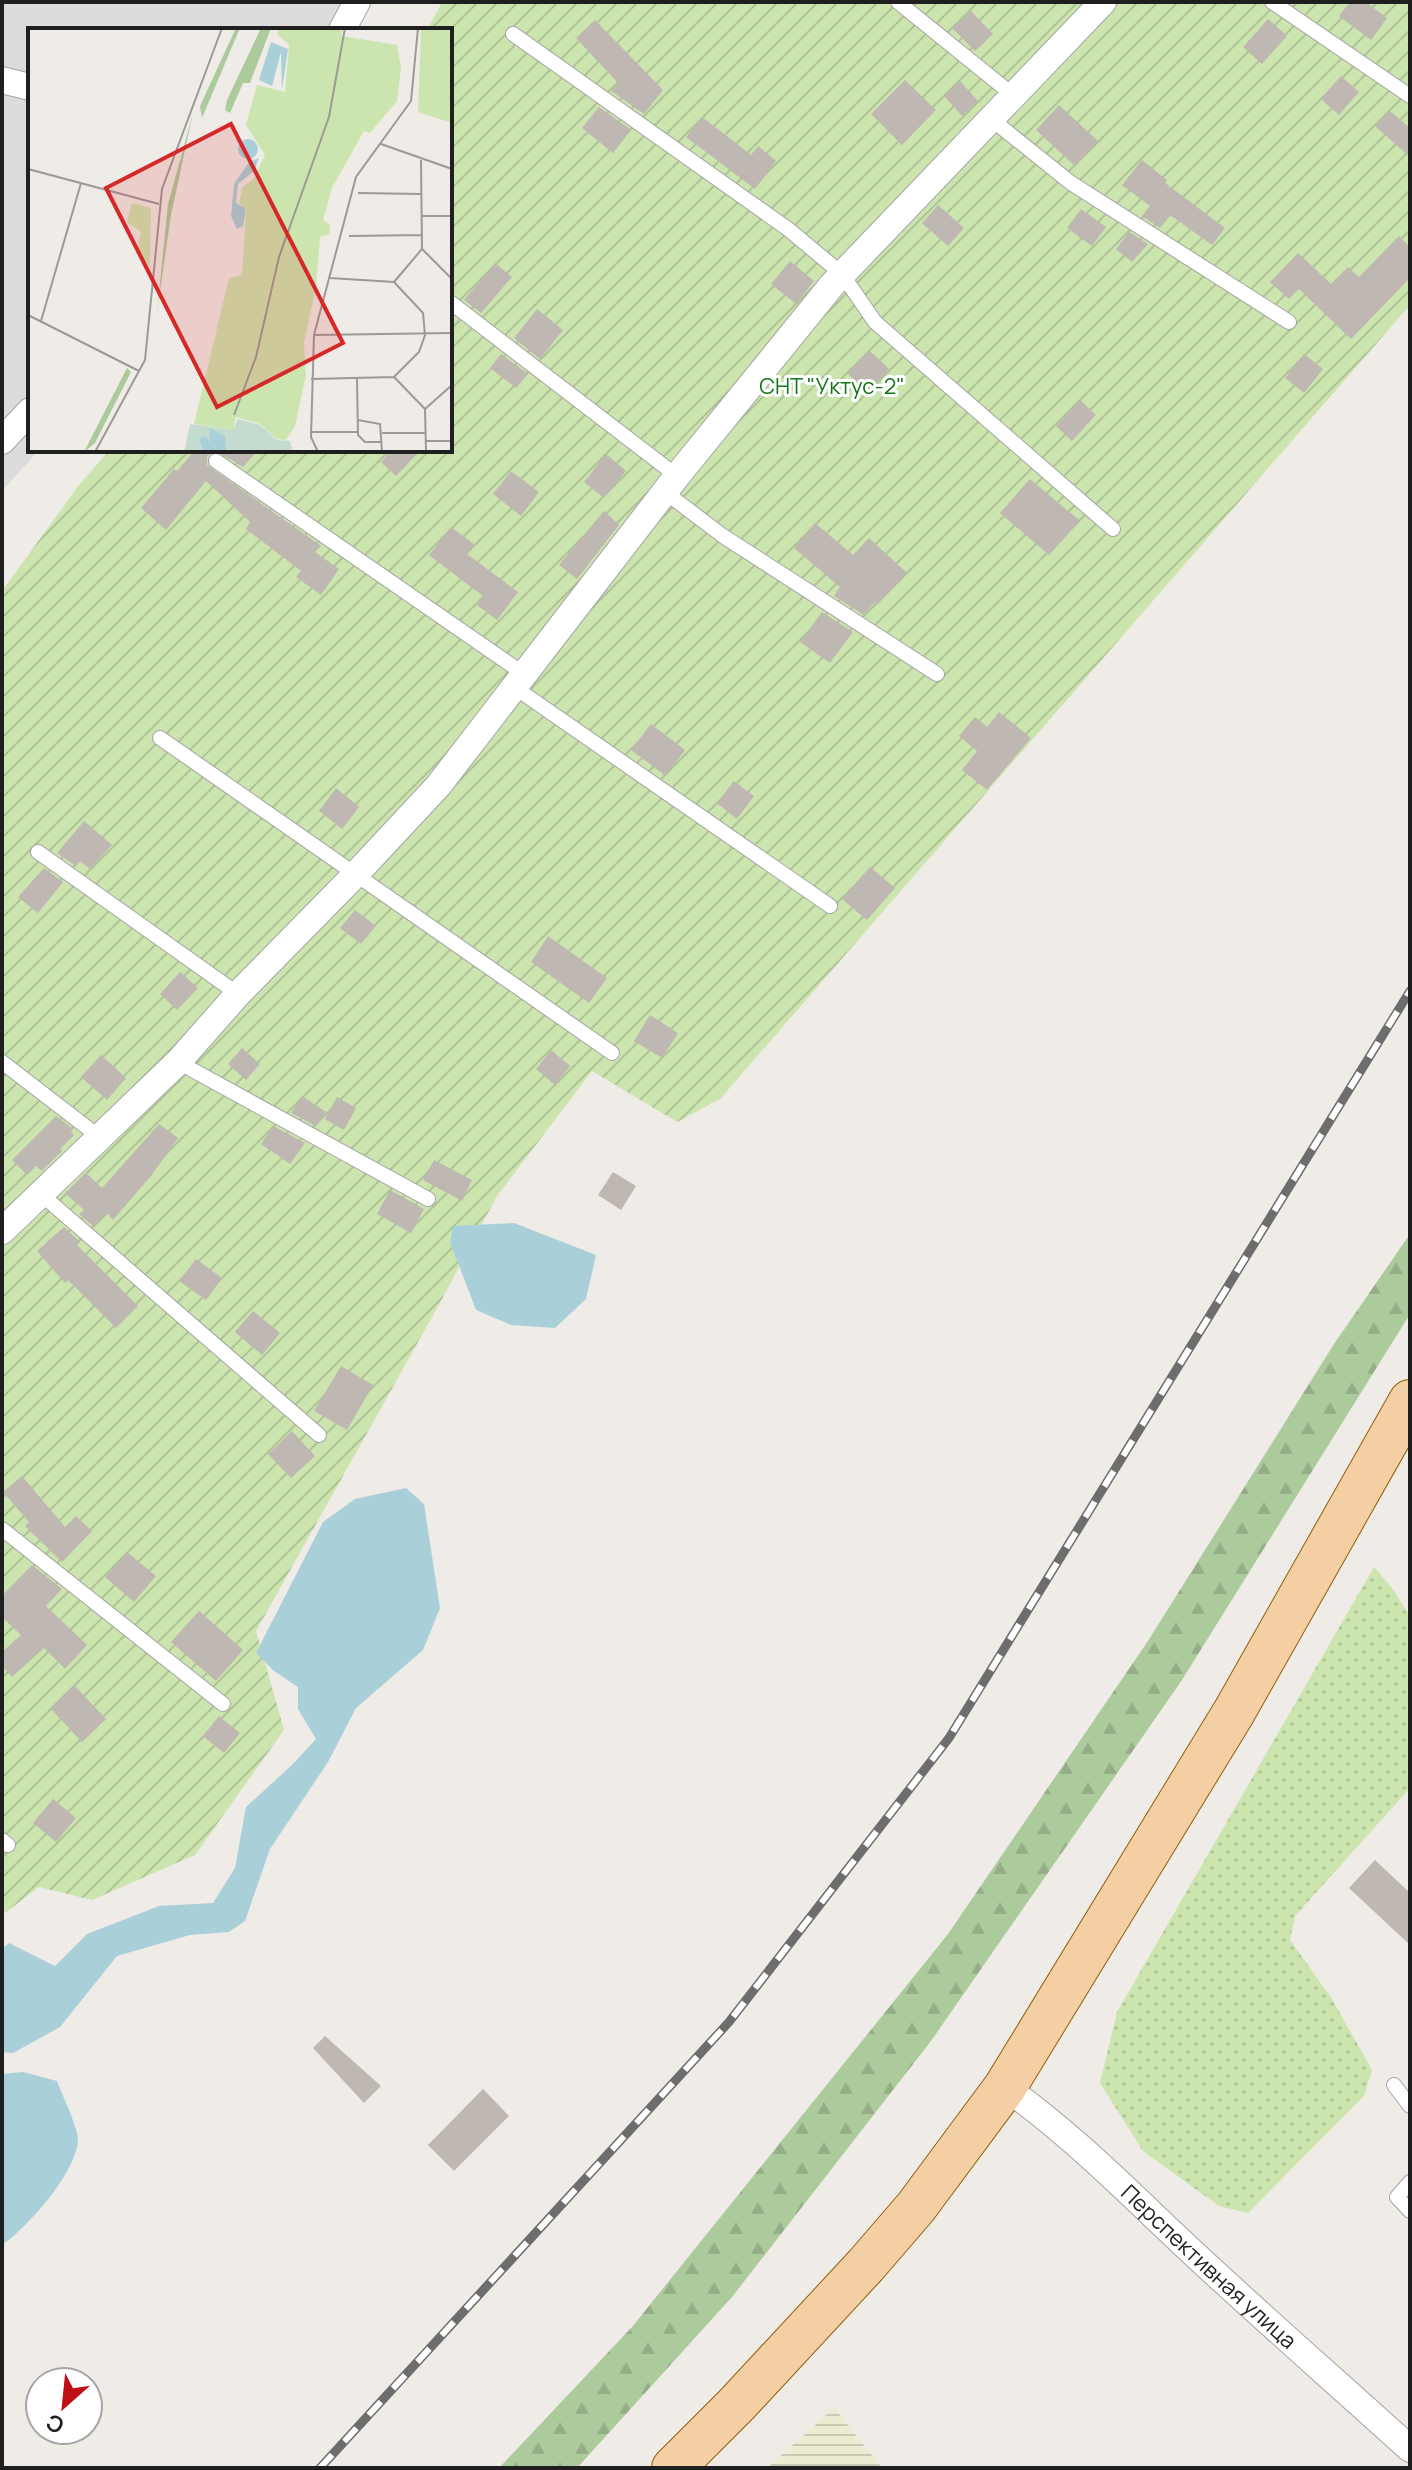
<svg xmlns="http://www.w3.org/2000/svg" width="1412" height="2470" font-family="Manrope,sans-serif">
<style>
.residential{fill:#dddcdc}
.farmland{fill:url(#farmland-rules)}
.grass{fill:url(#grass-dots)}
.forest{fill:url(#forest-firs)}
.garden{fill:url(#garden-furrows)}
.water{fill:#a9d0d9}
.building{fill:#bfb7b2}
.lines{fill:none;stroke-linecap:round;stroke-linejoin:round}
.lane-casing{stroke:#a3a3a3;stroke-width:16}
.street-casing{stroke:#a3a3a3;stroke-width:28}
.primary-casing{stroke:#8f5e0b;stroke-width:44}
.lane{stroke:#fff;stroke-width:14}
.street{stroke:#fff;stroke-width:26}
.primary{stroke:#f5cfa4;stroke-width:42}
.rail-casing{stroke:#6d6d6d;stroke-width:9}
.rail{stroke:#fff;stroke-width:6;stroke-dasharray:18;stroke-linecap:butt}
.labels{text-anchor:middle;stroke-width:6;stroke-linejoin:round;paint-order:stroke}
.park-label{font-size:22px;fill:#137618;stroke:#fff}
.street-label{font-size:22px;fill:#1f1f1f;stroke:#fff}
.inset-road{fill:none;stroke:#9c9996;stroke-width:2}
.view{fill:#d62828;fill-opacity:0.15;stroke:#d62828;stroke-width:4}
.inset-edge{fill:none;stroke:#1f1f1f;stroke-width:4}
</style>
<defs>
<pattern id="farmland-rules" width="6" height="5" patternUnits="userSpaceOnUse" patternTransform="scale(2)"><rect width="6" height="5" fill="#ebecd2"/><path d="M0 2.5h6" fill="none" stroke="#c9cab4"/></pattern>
<pattern id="grass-dots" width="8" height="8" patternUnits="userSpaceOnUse" patternTransform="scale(2)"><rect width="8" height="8" fill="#cce5af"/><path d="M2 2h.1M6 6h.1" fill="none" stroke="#afc496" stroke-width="1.8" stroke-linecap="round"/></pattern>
<pattern id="forest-firs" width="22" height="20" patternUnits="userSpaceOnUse" patternTransform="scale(2)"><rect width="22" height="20" fill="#accb9d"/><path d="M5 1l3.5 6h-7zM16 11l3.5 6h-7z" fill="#94ae87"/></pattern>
<pattern id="garden-furrows" width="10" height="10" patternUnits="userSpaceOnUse" patternTransform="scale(2)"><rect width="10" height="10" fill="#cce5af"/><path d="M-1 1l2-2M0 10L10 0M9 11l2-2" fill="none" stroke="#afc496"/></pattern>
</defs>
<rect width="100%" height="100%" fill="#efebe6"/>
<path class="residential" d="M2,2H373L358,30H30V450H39L2,491Z"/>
<path class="farmland" d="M834,2408L882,2468H767Z"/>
<path class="grass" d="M1374,1567L1392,1588L1410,1616V1788L1295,1916L1290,1940L1332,1999L1372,2070L1364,2096L1248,2213L1219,2206L1143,2151L1100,2083L1117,2012Z"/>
<path class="forest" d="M1410,1234V1314L1182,1680L931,2041L732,2297L577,2468H499L632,2327L948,1934L1148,1641L1334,1344Z"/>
<path class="garden" d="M442,2H1410V305L720,1099L677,1122L592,1071L497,1196L436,1310L256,1631L284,1730L195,1855L92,1900L39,1887L2,1915V591L79,485L110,450H450V30H427Z"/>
<path class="water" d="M514,1223L596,1255L586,1299L555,1328L511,1325L476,1310L450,1242L453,1226Z
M406,1488L424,1504L440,1608L423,1650L356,1708L328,1762L270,1849L245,1921L229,1932L190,1935L117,1956L60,2027L13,2053L2,2052V1949L9,1943L55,1966L87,1934L159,1906L213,1903L235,1868L246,1807L292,1765L316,1739L298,1709V1687L274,1671L256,1653L323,1522L355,1499Z
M23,2072L57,2081C62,2095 78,2127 78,2140C76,2173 28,2227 2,2245V2074Z"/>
<path class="building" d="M1350,2H1366L1387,18L1371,40L1339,16Z
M971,11L993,34L975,51L952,28Z
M1268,19L1287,36L1262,64L1243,47Z
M595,20L663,90L644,114L611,91L618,83L576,38Z
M1341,76L1359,92L1339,115L1321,99Z
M905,80L936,110L902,145L871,114Z
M960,81L978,101L962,116L944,96Z
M1059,105L1098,141L1075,166L1036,130Z
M599,107L631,130L613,153L582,128Z
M1389,110L1410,128V157L1375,126Z
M702,117L751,155L758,146L776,161L755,189L686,137Z
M1142,160L1167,180L1165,183L1225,228L1212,245L1173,217L1170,216L1160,228L1142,216L1150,206L1122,185Z
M938,205L964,228L948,246L922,223Z
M1081,209L1106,227L1092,246L1067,228Z
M1129,232L1148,244L1132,262L1116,249Z
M1399,236L1410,247V278L1351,339L1299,289L1289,299L1270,282L1298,253L1331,284L1348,267L1359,277Z
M790,261L814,281L796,304L771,284Z
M495,263L512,277L481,313L464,300Z
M537,309L563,330L540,359L514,338Z
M869,350L889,369L868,392L847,373Z
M501,354L528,374L516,388L490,368Z
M1304,354L1323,369L1304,393L1285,378Z
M1080,400L1096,415L1072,441L1056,426Z
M195,450H258L243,467L216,451L207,456V465L321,546L315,552L339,569L321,595L296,577L301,571L246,529L250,522L206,481L166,530L141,508L174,469L177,471Z
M392,450H421L396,476L381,462Z
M606,454L626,471L604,498L584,482Z
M511,471L539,492L521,516L493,494Z
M1030,479L1080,521L1049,555L1000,513Z
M604,511L619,525L577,579L559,565Z
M815,523L853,555L869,538L907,573L878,604L875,602L864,615L834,596L840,587L794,548Z
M451,527L474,544L467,554L518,592L497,620L477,605L483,596L429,555Z
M822,612L853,632L830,663L800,642Z
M999,712L1031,738L987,790L962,770L977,751L959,736L975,717L987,727Z
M651,724L685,750L666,776L631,750Z
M734,781L754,796L737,819L717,803Z
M336,788L359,807L342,829L319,811Z
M84,821L112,845L90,869L80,861L76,866L57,853Z
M870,867L895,888L867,920L842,899Z
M44,868L63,882L38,913L18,897Z
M355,910L376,926L361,944L340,928Z
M548,936L607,978L589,1003L531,962Z
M180,972L198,988L177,1010L160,994Z
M650,1015L678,1033L662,1058L634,1041Z
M242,1048L260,1064L246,1080L228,1064Z
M551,1050L570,1066L555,1085L536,1069Z
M101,1055L126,1078L107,1100L81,1077Z
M302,1096L326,1112L316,1126L291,1113Z
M337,1097L356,1108L344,1130L325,1119Z
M56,1116L73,1129L71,1132L74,1135L60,1149L62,1151L42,1171L36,1166L27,1175L12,1160Z
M159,1124L178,1138L151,1176L113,1220L107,1213L94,1227L79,1214L84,1210L65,1193L86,1173L102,1188Z
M273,1126L305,1143L290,1164L261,1144Z
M434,1160L472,1180L462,1201L423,1180Z
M613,1172L636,1186L621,1210L598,1195Z
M390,1190L424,1209L411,1233L377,1214Z
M64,1227L80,1242L77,1245L138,1306L116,1328L68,1280L65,1283L37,1251Z
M196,1259L222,1278L206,1300L179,1281Z
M253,1311L280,1333L262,1355L235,1332Z
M341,1366L373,1385L347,1430L314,1411Z
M292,1431L315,1456L291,1478L268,1454Z
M22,1476L65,1527L76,1516L92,1531L62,1562L25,1526L29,1522L3,1492Z
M127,1552L156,1576L134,1602L105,1577Z
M32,1565L62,1589L46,1606L87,1645L65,1669L44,1648L12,1677L2,1666V1652L21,1635L2,1617V1596Z
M199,1611L243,1650L216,1681L171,1642Z
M74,1685L106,1719L82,1742L50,1708Z
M219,1716L240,1733L224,1753L203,1736Z
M53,1799L76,1818L56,1842L33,1823Z
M1375,1860L1410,1893V1945L1349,1888Z
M325,2036L381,2086L364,2103L313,2048Z
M483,2089L509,2116L454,2171L428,2145Z"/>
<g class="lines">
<g class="lane-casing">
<path id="lane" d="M898,2L1013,95
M1272,2L1410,96
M513,34L788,229L842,274L875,322L1113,529
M990,118L1071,183L1289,322
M450,302L677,476
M216,461L524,674
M665,492L723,536L937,674
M514,687L830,906
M160,738L612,1053
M38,852L238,994
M2,1062L98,1136
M178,1062L428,1199
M42,1195L319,1435
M2,1529L223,1704
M2,1840L8,1845
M1394,2085L1410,2106
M1410,2182L1397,2197L1410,2211"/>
</g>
<g class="street-casing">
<g id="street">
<path d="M342,30L357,2"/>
<path d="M2,80L30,87"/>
<path d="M2,441L30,411"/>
<path d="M2,1231L178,1062L238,994L355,875L438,786L677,476L832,285L1103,2"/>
<path id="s1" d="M1005,2087C1067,2131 1120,2184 1175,2236C1251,2308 1332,2378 1410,2449"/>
</g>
</g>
<g class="primary-casing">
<path id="primary" d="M673,2468L737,2404L866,2265L916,2207L1005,2087L1234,1712L1410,1401"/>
</g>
<use href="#lane" class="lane"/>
<use href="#street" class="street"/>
<use href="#primary" class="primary"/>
<g class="rail-casing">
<path id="rail" d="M320,2468L729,2022L949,1738L1410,991"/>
</g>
<use href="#rail" class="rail"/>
</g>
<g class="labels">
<g class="park-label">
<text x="832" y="394">СНТ "Уктус-2"</text>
</g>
<g class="street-label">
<text dy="8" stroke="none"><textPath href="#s1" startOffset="272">Перспективная улица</textPath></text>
</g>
</g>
<g transform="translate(28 28)">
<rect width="424" height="424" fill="#efebe6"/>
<path d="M104,175L123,180L122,238L108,225L113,204L99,194Z" fill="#cce5af"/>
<path d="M208,0H212L174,90L172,78ZM233,0H243L222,55H215L202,85L197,82L199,72ZM165,85L143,187L129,284L140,176ZM99,340L103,344L67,415L56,424Z" fill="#accb9d"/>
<path d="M210,391L232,397L249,412L262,413L265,424H156L162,396L205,402Z" fill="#c4dcd0"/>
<path d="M252,0H315L313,8L369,17L373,40L369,73L342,105L336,103L304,160L295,192L302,196L301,206L292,209L288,259L276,315L278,347L267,398L258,412L249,411L232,396L208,389L205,402L166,396L201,250L214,247L218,182L211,175L214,160L226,150L237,127L218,97L229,57L257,64L261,17L249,6ZM393,0H424V95L390,84Z" fill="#cce5af"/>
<path d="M243,14L260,21L254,62L253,24L244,58L231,52ZM210 121a10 10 0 1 1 20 0a10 10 0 1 1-20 0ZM231,130L226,143L210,156L208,175L217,180V187L215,198L209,201L203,188L206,156L221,134ZM181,400L197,408L198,424H176L171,410L178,409L182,415Z" fill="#a9d0d9"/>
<path class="inset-road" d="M353,116L424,141M0,141L131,176M330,165L393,166M394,188H424M321,208L394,207M394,221L424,251M302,250L366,254M366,254L394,221L393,132M0,287L111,343M13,293L53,155M286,307L424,305M366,349L391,324L397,307L395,285L366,254M366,349L397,381L398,424M283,351L366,349M329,351L330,407L337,414H354M397,381L424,357M206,387L228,329L251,229L301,89L317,0M330,392L352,396L354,424M283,404H330M354,405H397M398,413H424M67,424L117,332L134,161L194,0M290,424L283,409L286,307L328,149L383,73L390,0"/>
<path class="view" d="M203,96L315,315L189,379L78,160Z"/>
<rect width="424" height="424" class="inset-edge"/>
</g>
<rect width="1412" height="2470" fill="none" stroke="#1f1f1f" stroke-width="8"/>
<g transform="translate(64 2406) rotate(207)"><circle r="38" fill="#ffffff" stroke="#a5a5a5" stroke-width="2"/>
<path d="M0-6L14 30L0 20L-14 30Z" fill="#bf0e15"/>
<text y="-12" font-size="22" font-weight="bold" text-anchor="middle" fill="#1f1f1f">С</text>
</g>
</svg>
